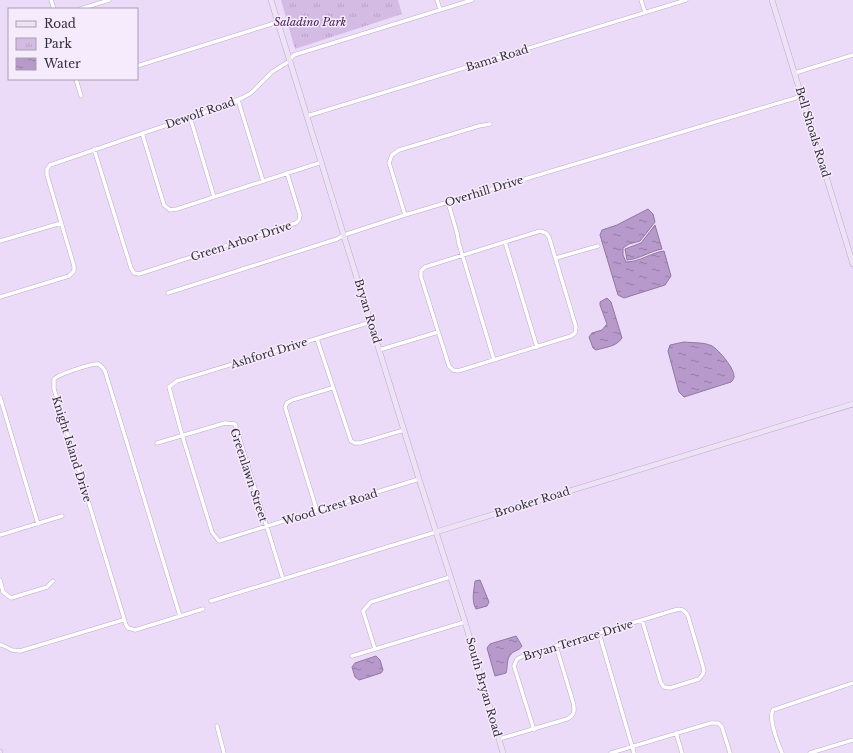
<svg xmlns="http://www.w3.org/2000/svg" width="853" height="753" font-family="'Libre Baskerville',serif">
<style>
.park{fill:url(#park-tufts)}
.water{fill:url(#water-ripples);stroke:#8f799f}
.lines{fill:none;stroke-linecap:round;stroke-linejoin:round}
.street-casing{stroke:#bcacc8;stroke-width:4.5}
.secondary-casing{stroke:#bcacc8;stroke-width:6}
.street{stroke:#fff;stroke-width:3.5}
.secondary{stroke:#eee2f5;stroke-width:5}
.labels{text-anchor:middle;stroke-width:3;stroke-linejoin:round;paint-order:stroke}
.park-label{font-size:11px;font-style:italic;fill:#401854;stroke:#f5ebfd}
.street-label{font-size:11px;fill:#332d38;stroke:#f5ebfd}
</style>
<defs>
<pattern id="park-tufts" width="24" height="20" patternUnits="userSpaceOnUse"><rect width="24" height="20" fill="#d3bbe4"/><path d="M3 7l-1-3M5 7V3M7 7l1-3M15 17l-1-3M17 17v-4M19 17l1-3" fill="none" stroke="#b6a1c4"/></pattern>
<pattern id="water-ripples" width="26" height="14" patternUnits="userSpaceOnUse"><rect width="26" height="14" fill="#b799cb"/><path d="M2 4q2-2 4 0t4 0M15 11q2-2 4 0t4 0" fill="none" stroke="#957da6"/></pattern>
</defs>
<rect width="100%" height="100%" fill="#ecdbf8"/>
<path class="park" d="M281,0H398L402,14L295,49Z"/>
<path class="water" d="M648,209L653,214L655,222L640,241L629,244L623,248V255L626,262C640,262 650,253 664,251L671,276L665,285L624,298L618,295L600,235L602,230L617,225Z
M655,225L662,249C650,251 640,259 627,260L625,249L641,243Z
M607,298L611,302L622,338C616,347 606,347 596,350L593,348L589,337L592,333L602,330L607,324L600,305V302Z
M684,342C693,343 704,342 712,346C719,350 735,369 734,377C734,379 732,381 731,382L684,397L679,392L668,351L670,345Z
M480,580L489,602L487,606L476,609C471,600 474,591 475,581Z
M516,636L522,646C519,651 515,650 511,654C506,659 508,667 506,673L495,676L487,648L490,644Z
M376,656L380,660L383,670L381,673L359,680L355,677L352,667L355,663Z"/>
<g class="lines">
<g class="street-casing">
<path id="street" d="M51,0L54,9
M437,0L440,9
M641,0L645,12
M80,9L109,0
M137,66L278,22
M795,73L853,55
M76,79L81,96
M238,100L263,181
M307,116L686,0
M190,117L214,197
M142,133L164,205L170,210L177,209L322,162
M94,149L131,268L134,273L139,274L296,223L299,220L300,215L287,173
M448,202L457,233L459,244L494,360
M405,215L391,169L389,163L392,155L399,150L479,126L490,124
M540,231L546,233L549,237L576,327L575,333L571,336L458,371L453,370L449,366L421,277V271L425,267Z
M0,241L61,223
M505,242L537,347
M556,258L598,246
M168,293L337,239L344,235L405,215L802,96
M0,297L69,276L74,271V266L47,175V169L50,165L214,109L242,98L251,93L272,72L288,62L294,55L472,0
M371,322L177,381L169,387L182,435L212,532L219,541L419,479
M317,339L351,441L355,443H360L404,430
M379,350L438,332
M0,397L38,524
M157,443L225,423L235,424L283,579
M317,511L285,407L287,403L292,400L332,388
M0,535L62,516
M0,580L3,592L11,598L47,587L53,581
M211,601L436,532
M180,616L105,371C103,368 101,365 98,364C91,363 58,375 54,379V389L126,625L128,628L135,630L203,609
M599,633L634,753
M0,645H2L12,650L20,651L123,620
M375,649L363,611L371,602L450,577
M352,656L465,622
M217,726L224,753
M534,730L514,666L517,659L523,656L675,610C681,608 685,610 688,616L704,670L703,674L699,679L670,688L664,687L661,683L642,620
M676,733L682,753
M499,739L567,719C575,715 575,710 573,702L556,646
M611,753L711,723H718L722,727L730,753
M782,753C778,743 768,719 773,710L853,683
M810,753L853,740"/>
</g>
<g class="secondary-casing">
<path id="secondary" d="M271,0L419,479L465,622L503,753
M772,0L853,264
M436,532L853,404
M0,752V753"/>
</g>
<use href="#street" class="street"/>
<use href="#secondary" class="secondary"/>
</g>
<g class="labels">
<g class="park-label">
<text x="310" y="26">Saladino Park</text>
</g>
<g class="street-label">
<text transform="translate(497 58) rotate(-17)" y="4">Bama Road</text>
<text transform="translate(200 113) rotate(-19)" y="4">Dewolf Road</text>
<text transform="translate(813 132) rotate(73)" y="4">Bell Shoals Road</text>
<text transform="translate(484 191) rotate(-17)" y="4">Overhill Drive</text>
<text transform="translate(241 241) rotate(-18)" y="4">Green Arbor Drive</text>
<text transform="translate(368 311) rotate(73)" y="4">Bryan Road</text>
<text transform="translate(269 353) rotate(-17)" y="4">Ashford Drive</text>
<text transform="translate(72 449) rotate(73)" y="4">Knight Island Drive</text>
<text transform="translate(249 475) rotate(72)" y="4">Greenlawn Street</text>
<text transform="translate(532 502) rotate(-17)" y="4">Brooker Road</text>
<text transform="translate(330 507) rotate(-17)" y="4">Wood Crest Road</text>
<text transform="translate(578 640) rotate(-17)" y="4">Bryan Terrace Drive</text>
<text transform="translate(484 687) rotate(74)" y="4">South Bryan Road</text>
</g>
</g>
<rect x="8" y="8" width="130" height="72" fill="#f5ebfd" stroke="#a79fae"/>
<rect x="16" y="21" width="20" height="6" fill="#eee2f5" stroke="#a79fae"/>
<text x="44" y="28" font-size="12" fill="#332d38">Road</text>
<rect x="16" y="38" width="20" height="12" fill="url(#park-tufts)" stroke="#a79fae"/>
<text x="44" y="48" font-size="12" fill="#332d38">Park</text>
<rect x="16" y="58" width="20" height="12" fill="url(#water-ripples)" stroke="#a79fae"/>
<text x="44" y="68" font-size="12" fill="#332d38">Water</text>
</svg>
